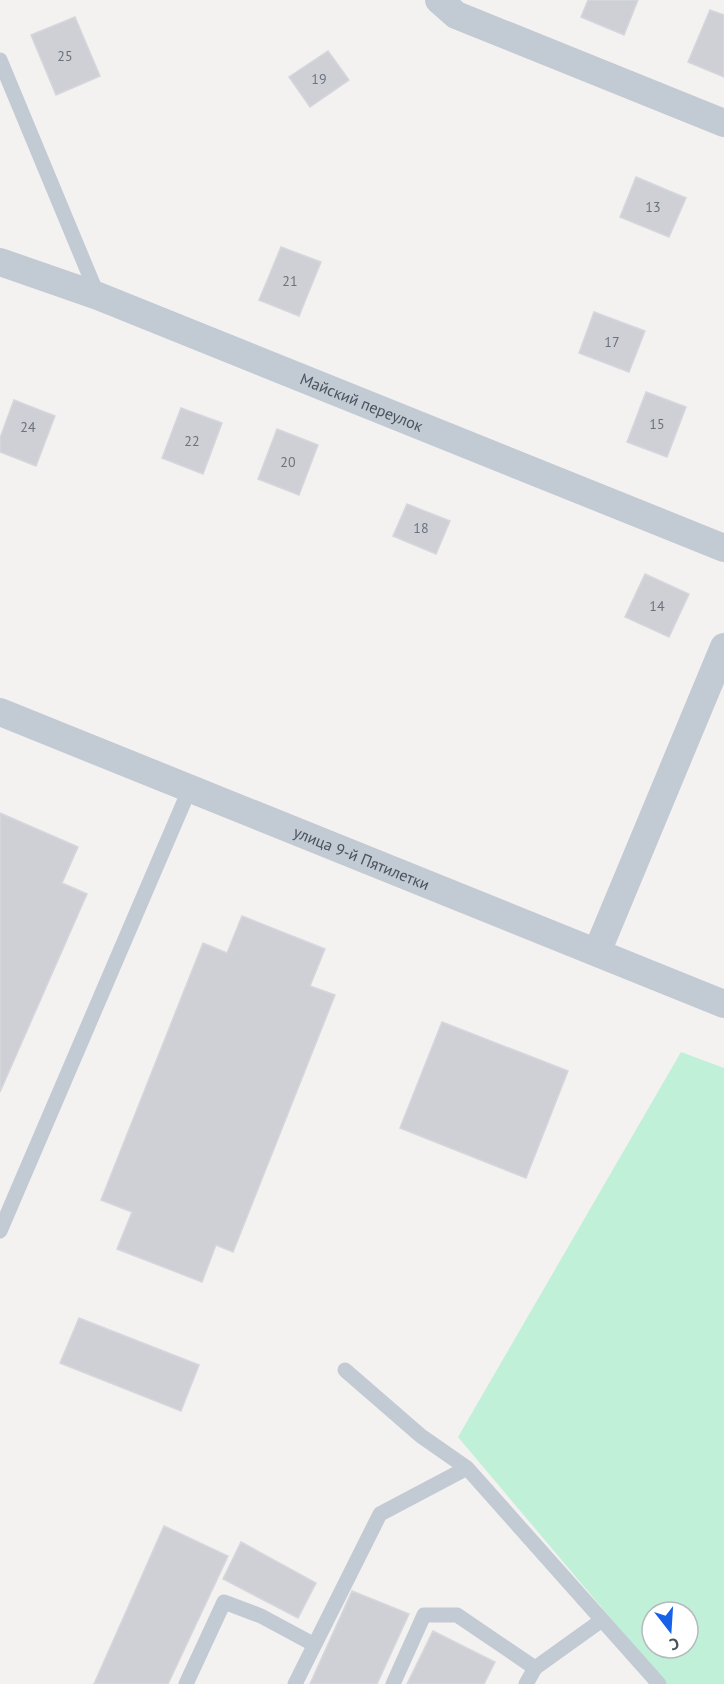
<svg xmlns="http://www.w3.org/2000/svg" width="724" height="1684" font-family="'PT Sans',sans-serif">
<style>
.green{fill:#c0f0d7;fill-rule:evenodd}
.building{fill:#ced0d6;stroke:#d5d7dd;stroke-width:1.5}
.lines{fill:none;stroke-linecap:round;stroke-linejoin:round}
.service{stroke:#c2cad3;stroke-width:15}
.minor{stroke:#c2cad3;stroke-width:28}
.labels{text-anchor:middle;stroke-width:4.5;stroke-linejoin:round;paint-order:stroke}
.number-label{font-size:14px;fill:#6a727d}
.street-label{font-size:16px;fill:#49535f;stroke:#fff}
</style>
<rect width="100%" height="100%" fill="#f4f1f1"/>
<path class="green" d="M681,1052L724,1068V1684H666L458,1437ZM652,1612H688V1648H652Z"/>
<path class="building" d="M588,0H638L624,35L581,17Z
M710,10L724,15V77L688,62Z
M75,17L100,76L56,95L31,35Z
M328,51L349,80L310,107L289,77Z
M636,177L686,198L669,237L620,217Z
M281,247L321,262L299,316L259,300Z
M594,312L645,331L629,372L579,353Z
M646,392L686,407L667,457L627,442Z
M14,400L55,416L36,466L0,452V438Z
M181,408L222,423L203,474L162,458Z
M277,429L318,445L299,495L258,479Z
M407,504L450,521L436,554L393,536Z
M645,574L689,594L669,637L625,617Z
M0,813L78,847L62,883L87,894L0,1092Z
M242,916L325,949L310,986L335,995L233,1252L216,1245L202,1282L117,1249L132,1212L101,1200L203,943L227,953Z
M442,1022L568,1071L526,1178L400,1128Z
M79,1318L199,1365L181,1411L60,1363Z
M164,1526L228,1556L168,1684H94Z
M241,1542L316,1583L298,1618L223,1579Z
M352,1591L409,1614L377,1684H310Z
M433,1631L495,1662L484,1684H407Z"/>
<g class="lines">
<path class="service" d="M0,60L98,296
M0,1231L190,788
M345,1370L421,1436L467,1468L659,1684
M186,1684L224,1602L261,1616L313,1644
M295,1684L380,1514L467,1468
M393,1684L424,1615H457L535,1668
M526,1684L535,1668L602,1620"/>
<g class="minor">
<path d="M439,0L456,15L724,123"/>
<path id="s1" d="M0,262L98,296L724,548"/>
<path id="s2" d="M0,712L724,1004"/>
<path d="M597,952L724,647"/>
</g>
</g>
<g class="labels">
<g class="number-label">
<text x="65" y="61">25</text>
<text x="319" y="84">19</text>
<text x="653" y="212">13</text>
<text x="290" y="286">21</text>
<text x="612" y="347">17</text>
<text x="657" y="429">15</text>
<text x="28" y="432">24</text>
<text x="192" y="446">22</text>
<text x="288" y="467">20</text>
<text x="421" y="533">18</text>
<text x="657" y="611">14</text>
</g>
<g class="street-label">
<text dy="6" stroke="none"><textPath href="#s1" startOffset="388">Майский переулок</textPath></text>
<text dy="6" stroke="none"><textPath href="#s2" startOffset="390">улица 9-й Пятилетки</textPath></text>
</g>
</g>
<g transform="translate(670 1630) rotate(163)"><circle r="28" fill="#ffffff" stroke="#b6babf" stroke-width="1.5"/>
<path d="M0-4.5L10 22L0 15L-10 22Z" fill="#1762e8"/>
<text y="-9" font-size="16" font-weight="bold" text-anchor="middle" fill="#49535f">С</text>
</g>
</svg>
